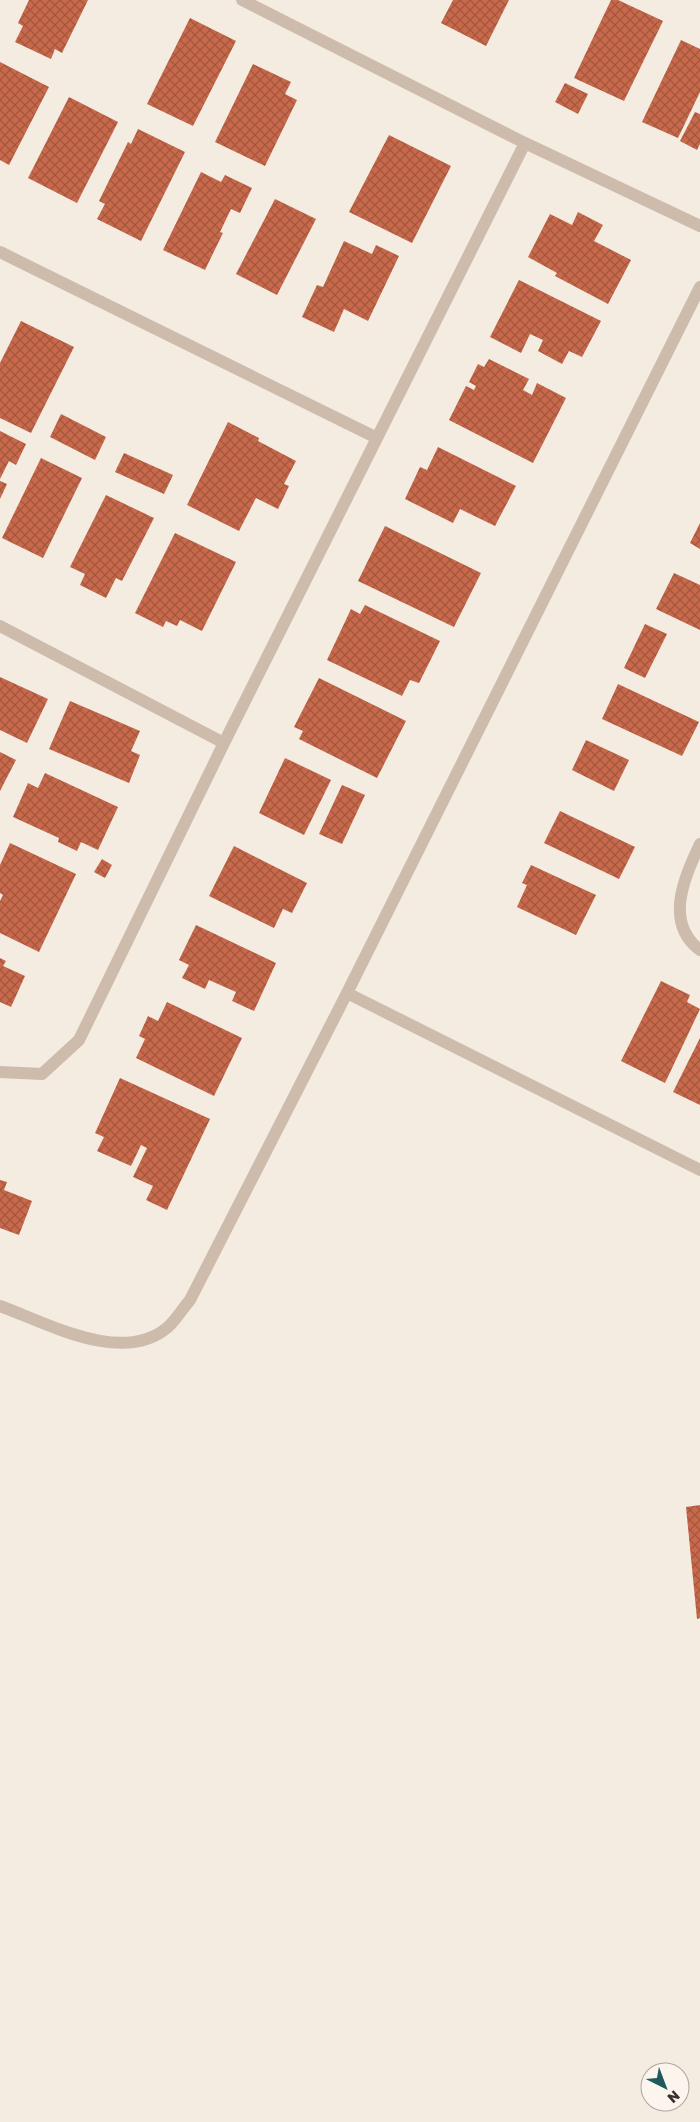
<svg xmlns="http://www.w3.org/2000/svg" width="700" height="2122" font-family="'Golos Text',sans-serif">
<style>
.building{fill:url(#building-cross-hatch)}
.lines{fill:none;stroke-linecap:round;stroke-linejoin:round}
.minor{stroke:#cdbbac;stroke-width:12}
</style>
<defs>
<pattern id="building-cross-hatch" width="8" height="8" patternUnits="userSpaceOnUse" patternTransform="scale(1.25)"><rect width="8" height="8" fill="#c8694b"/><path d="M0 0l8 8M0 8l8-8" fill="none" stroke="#a4573f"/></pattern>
</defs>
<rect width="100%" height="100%" fill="#f4ebe1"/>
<path class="building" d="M29,0H88L62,53L55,49L51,59L15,42L23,26L18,23Z
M453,0H509L486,46L441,23Z
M611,0H618L663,21L624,101L574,78Z
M190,18L236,41L193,126L147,104Z
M681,40L700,49V92L678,138L642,122Z
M0,62L49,87L9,165L0,160Z
M253,64L291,82L285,94L297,100L265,166L215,142Z
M565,83L588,94L578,114L555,102Z
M69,97L118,122L77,203L28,178Z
M695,112L700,114V144L697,150L680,141Z
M138,129L185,152L141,241L97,219L105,204L99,201L128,142L131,144Z
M389,135L451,166L412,243L349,212Z
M201,172L221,182L225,175L252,188L240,213L231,209L220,232L223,233L205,270L163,250Z
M275,199L316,219L277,295L236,274Z
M578,212L603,225L594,241L631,260L608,304L555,276L557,273L528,257L550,214L572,225Z
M344,241L372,254L376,245L399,256L368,321L344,309L334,332L302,317L317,285L323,287Z
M519,280L601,321L582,357L569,351L562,364L538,351L543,340L530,334L521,353L490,337Z
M21,321L74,347L31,433L0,418V363Z
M489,359L529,379L523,390L532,395L537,383L566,398L533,463L449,420L466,386L474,390L476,386L469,382L478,364L484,367Z
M61,414L106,437L95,460L50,437Z
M228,422L259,438L258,441L296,461L284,484L289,486L278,509L256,498L239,531L187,505Z
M0,431L26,444L16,465L9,461L0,479Z
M438,447L516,486L495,526L460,509L453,523L405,499L420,467L427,470Z
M124,453L173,475L164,494L115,472Z
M41,458L82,478L43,558L2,538Z
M0,481L7,484L0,499Z
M106,495L154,518L122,581L116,578L106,598L80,585L85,574L70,567Z
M700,523V549L690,543Z
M385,526L481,573L454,627L358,581Z
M175,533L236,562L202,631L180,620L177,626L166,621L163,627L135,613Z
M674,573L700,585V630L656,609Z
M365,605L440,641L419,683L410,680L402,696L327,660L351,609L360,614Z
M645,624L667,634L645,678L624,668Z
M0,677L48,699L27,743L0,730Z
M319,678L406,721L377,778L299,739L303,731L294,727Z
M618,684L699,722L682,756L602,719Z
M70,701L140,731L131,751L140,755L129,783L49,749Z
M586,740L629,760L614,791L572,770Z
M0,752L16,760L0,791Z
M285,758L331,780L304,835L259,813Z
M45,773L118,807L98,850L81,842L77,851L58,842L59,838L13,817L28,783L38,788Z
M342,785L365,795L342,844L319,834Z
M560,811L635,847L619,879L544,843Z
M10,843L76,874L39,952L0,933V901L3,895L0,893V865Z
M234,846L307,883L292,913L283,909L274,928L209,896Z
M102,859L112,865L105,878L94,872Z
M531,865L596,895L576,935L517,907L527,885L522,883Z
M196,925L276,963L254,1011L232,1001L236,992L209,980L205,989L182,978L189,965L179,960Z
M0,958L6,961L3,966L25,976L11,1007L0,1002Z
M661,981L690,995L687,1002L700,1009L665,1083L621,1061Z
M167,1002L242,1038L214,1096L136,1058L145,1039L139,1036L148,1016L158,1021Z
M700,1038V1105L673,1092Z
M120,1078L210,1119L167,1210L146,1200L153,1186L133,1177L147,1148L141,1145L131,1166L97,1151L104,1137L95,1133Z
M0,1180L7,1182L4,1190L32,1201L19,1235L0,1228Z
M700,1505V1618L697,1619L686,1507Z"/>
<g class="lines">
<path class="minor" d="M242,0L525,143L700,226
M0,252L377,438
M0,626L224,743
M700,844C684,877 664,923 700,950
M347,993L700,1170
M0,1072L42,1074L79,1040L224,743L525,143
M0,1306C47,1323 123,1366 168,1327C176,1320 183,1308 190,1300L347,993L700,287"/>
</g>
<g transform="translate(665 2087) rotate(138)"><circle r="24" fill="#fbf5ee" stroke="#aea6a0"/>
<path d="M0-4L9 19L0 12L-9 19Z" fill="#1f5a5e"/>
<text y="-8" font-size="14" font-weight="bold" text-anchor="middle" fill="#3b302b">N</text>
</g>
</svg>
